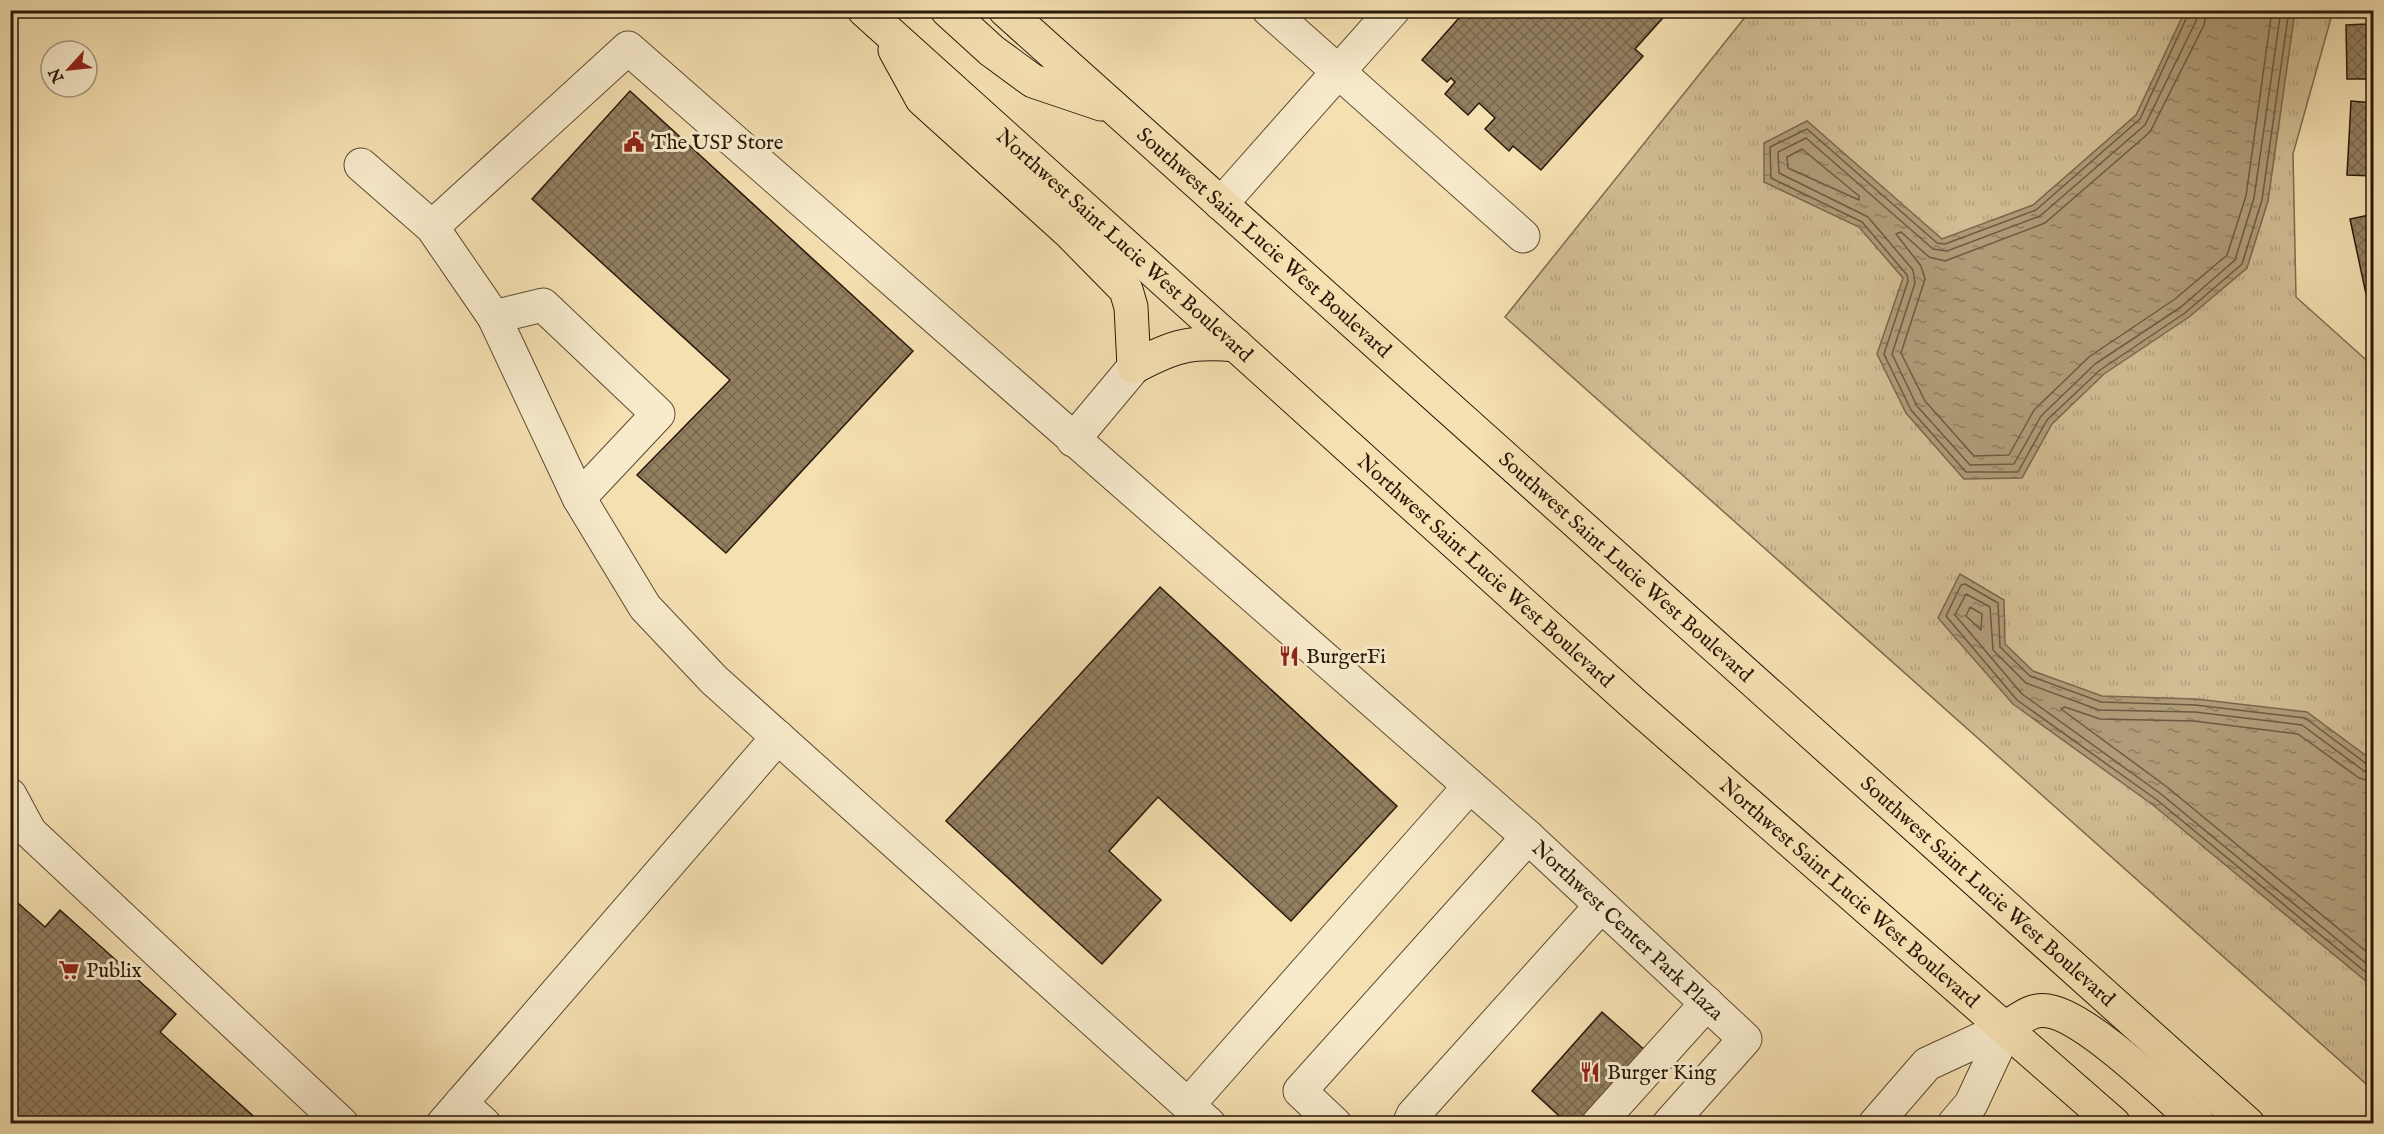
<svg xmlns="http://www.w3.org/2000/svg" width="2384" height="1134" font-family="'IM FELL English',serif">
<style>
.grass{fill:url(#grass-tufts);stroke:#7e6b50;stroke-width:1.5}
.water{fill:url(#water-ripples);stroke:#7a674c;stroke-width:1.5}
.lines{fill:none;stroke-linecap:round;stroke-linejoin:round}
.shore{stroke:#6c5a41;stroke-width:1.5}
.building{fill:url(#building-cross-hatch);stroke:#29180a;stroke-width:1.5}
.minor-casing{stroke:#5c4a34;stroke-width:35}
.major-casing{stroke:#29180a;stroke-width:35}
.minor{stroke:#f8ebcc;stroke-width:33}
.major{stroke:#f5e0b1;stroke-width:33}
.labels{text-anchor:middle;stroke-width:6;stroke-linejoin:round;paint-order:stroke}
.poi-label{font-size:21px;fill:#29180a;stroke:#f8ebcc;text-anchor:start}
.street-label{font-size:21px;fill:#29180a;stroke:#f8ebcc}
</style>
<defs>
<pattern id="grass-tufts" width="24" height="20" patternUnits="userSpaceOnUse" patternTransform="scale(1.5)"><rect width="24" height="20" fill="#d2be95"/><path d="M3 7l-1-3M5 7V3M7 7l1-3M15 17l-1-3M17 17v-4M19 17l1-3" fill="none" stroke="#b4a37f"/></pattern>
<pattern id="water-ripples" width="26" height="14" patternUnits="userSpaceOnUse" patternTransform="scale(1.5)"><rect width="26" height="14" fill="#b09c78"/><path d="M2 4q2-2 4 0t4 0M15 11q2-2 4 0t4 0" fill="none" stroke="#8f7e61"/></pattern>
<pattern id="building-cross-hatch" width="8" height="8" patternUnits="userSpaceOnUse" patternTransform="scale(1.5)"><rect width="8" height="8" fill="#938061"/><path d="M0 0l8 8M0 8l8-8" fill="none" stroke="#78684e"/></pattern>
</defs>
<rect width="100%" height="100%" fill="#f5e0b1"/>
<filter id="stains"><feTurbulence type="fractalNoise" baseFrequency=".00333" numOctaves="4"/><feColorMatrix values="0 0 0 0 .2 0 0 0 0 .09 0 0 0 0 .02 0 0 0 .5 -.17"/></filter>
<radialGradient id="worn" r=".72"><stop offset=".6" stop-color="#630" stop-opacity="0"/><stop offset="1" stop-color="#630" stop-opacity=".3"/></radialGradient>
<path class="grass" d="M1750,11H2333L2293,154L2296,297L2373,366V1090L1505,317Z"/>
<path class="water" d="M2185,11H2295L2268,201L2247,268L2189,317L2104,374L2052,424L2022,478L1964,479L1906,413L1877,354L1903,278L1859,227L1764,182V143L1807,121L1942,239L2033,205L2136,115Z
M1960,574L2004,600L2005,644L2033,671L2102,696L2196,699L2307,712L2373,761V987L2153,805L2013,704L1938,618Z"/>
<g class="lines">
<path class="shore" d="M2190,10L2140,119L2036,210L1945,244L1937,243L1807,129L1770,147L1771,178L1862,222L1907,275L1908,281L1884,354L1911,410L1966,472H2018L2047,420L2100,370L2185,313L2242,264L2262,200L2289,10
M2198,10L2196,21L2145,125L2040,216L1947,251L1933,249L1806,138L1778,152L1779,173L1868,217L1913,270L1915,283L1892,354L1917,406L1970,465L2014,464L2041,416L2095,364L2181,307L2235,260L2254,198L2281,10
M2207,10L2204,25L2150,132L2045,223L1945,261L1929,257L1901,232L1896,234L1921,266L1925,279L1901,353L1925,401L1974,456L2009,455L2034,410L2089,357L2175,299L2227,255L2246,196L2272,10
M1802,149L1859,196V200L1788,168L1787,157Z
M1970,607L1982,614L1981,630L1966,616Z
M2374,766L2368,765L2305,718L2195,705L2101,702L2030,676L2000,647L1998,603L1965,584L1961,585L1946,616L2017,700L2157,800L2374,979
M2374,773L2364,771L2302,725L2195,712L2099,710L2026,683L1993,650L1990,607L1966,594L1955,615L2022,694L2161,794L2374,970
M2374,782L2359,778L2298,734L2194,721L2100,719L2065,707L2061,709L2167,787L2374,958"/>
</g>
<path class="building" d="M1466,10H1670L1635,49L1643,56L1541,170L1513,146L1509,151L1485,129L1495,118L1479,103L1468,115L1445,94L1455,82L1451,78L1447,82L1422,60Z
M2367,10H2374V79H2347L2346,25L2367,24Z
M630,91L913,351L726,553L637,475L730,380L532,199Z
M2351,101L2374,103V176L2347,175Z
M2374,214V293L2366,294L2350,219Z
M1160,587L1397,806L1291,921L1158,797L1109,851L1161,900L1102,964L946,821Z
M10,896L45,927L60,910L176,1014L160,1032L262,1124H10Z
M1602,1012L1648,1053L1585,1124H1568L1532,1091Z"/>
<g class="lines">
<g class="minor-casing">
<g id="minor">
<path d="M1269,10L1523,236"/>
<path d="M361,165L432,227L494,317L579,498L645,607L714,680L1209,1124"/>
<path d="M1221,204L1393,10"/>
<path d="M432,227L628,48L1528,837"/>
<path d="M494,317L543,305L658,414L579,498"/>
<path d="M1073,440L1134,367"/>
<path d="M10,795L30,832L342,1124"/>
<path d="M461,1103L484,1124"/>
<path d="M1188,1105L1469,787"/>
<path d="M443,1124L778,737"/>
<path id="s1" d="M1335,1124L1300,1091L1528,837L1745,1039L1669,1124"/>
<path d="M1409,1124L1413,1115L1601,906"/>
<path d="M1598,1124L1707,1003"/>
<path d="M1875,1124L1927,1064L2007,1027"/>
<path d="M1954,1124L1971,1104L2007,1027"/>
</g>
</g>
<g class="major-casing">
<g id="major">
<path id="s2" d="M864,10L1635,705L2114,1124"/>
<path d="M947,10L992,51L1033,81L1101,104"/>
<path id="s3" d="M1005,10L2248,1124"/>
<path d="M895,50L922,99L1069,232L1126,290L1131,307L1134,367C1173,346 1190,341 1236,345"/>
<path d="M2007,1027C2020,1019 2032,1008 2048,1011C2086,1016 2167,1096 2199,1124"/>
</g>
</g>
<use href="#minor" class="minor"/>
<use href="#major" class="major"/>
</g>
<defs>
<g id="civic-bare" transform="scale(1.62)"><path d="M-.6-6.5H3V-4.5H.6V-3L4-1V1h2V6H-6V1h2V-1L-.6-3ZM-1.2 2.5V6h2.4V2.5Z" fill="#8f2418" stroke="#f8ebcc" stroke-width="2.5" paint-order="stroke"/></g>
<g id="restaurant-bare" transform="scale(1.62)"><path d="M-5-6h1v4h1v-4h1v4h1v-4h1v5L-1.5 .5V6h-2V.5L-5-1ZM5-6V6H3V1.5H1.5Q1.5-4 5-6Z" fill="#8f2418" stroke="#f8ebcc" stroke-width="2.5" paint-order="stroke"/></g>
<g id="supermarket-bare" transform="scale(1.62)"><path d="M-6-5.5h2.5l.6 2H6L4.5 2H-2.5L-4.4-4H-6ZM-1.5 3.2a1.3 1.3 0 1 0 .1 0ZM3 3.2a1.3 1.3 0 1 0 .1 0Z" fill="#8f2418" stroke="#f8ebcc" stroke-width="2.5" paint-order="stroke"/></g>
</defs>
<g fill-rule="evenodd">
<use href="#civic-bare" x="634" y="142"/>
<use href="#restaurant-bare" x="1289" y="656"/>
<use href="#supermarket-bare" x="69" y="970"/>
<use href="#restaurant-bare" x="1590" y="1072"/>
</g>
<g class="labels">
<g class="poi-label">
<text x="651" y="149">The USP Store</text>
<text x="1306" y="663">BurgerFi</text>
<text x="86" y="977">Publix</text>
<text x="1607" y="1079">Burger King</text>
</g>
<g class="street-label">
<text dy="7" stroke="none"><textPath href="#s3" startOffset="348">Southwest Saint Lucie West Boulevard</textPath></text>
<text dy="7" stroke="none"><textPath href="#s2" startOffset="351">Northwest Saint Lucie West Boulevard</textPath></text>
<text dy="7" stroke="none"><textPath href="#s3" startOffset="834">Southwest Saint Lucie West Boulevard</textPath></text>
<text dy="7" stroke="none"><textPath href="#s2" startOffset="837">Northwest Saint Lucie West Boulevard</textPath></text>
<text dy="7" stroke="none"><textPath href="#s3" startOffset="1320">Southwest Saint Lucie West Boulevard</textPath></text>
<text dy="7" stroke="none"><textPath href="#s2" startOffset="1323">Northwest Saint Lucie West Boulevard</textPath></text>
<text dy="7" stroke="none"><textPath href="#s1" startOffset="526">Northwest Center Park Plaza</textPath></text>
</g>
</g>
<rect width="2384" height="1134" fill="none" stroke="#f5e0b1" stroke-width="36"/>
<rect x="12" y="12" width="2360" height="1110" fill="none" stroke="#29180a" stroke-width="3"/>
<rect x="18" y="18" width="2348" height="1098" fill="none" stroke="#29180a" stroke-width="1.5"/>
<g transform="translate(69 69) rotate(243)"><circle r="28" fill="#f8ebcc" stroke="#a5977e" stroke-width="1.5"/>
<path d="M0-4.5L10 22L0 15L-10 22Z" fill="#8f2418"/>
<text y="-9" font-size="16" font-weight="bold" text-anchor="middle" fill="#29180a">N</text>
</g>
<rect width="100%" height="100%" filter="url(#stains)"/>
<rect width="100%" height="100%" fill="url(#worn)"/>
</svg>
